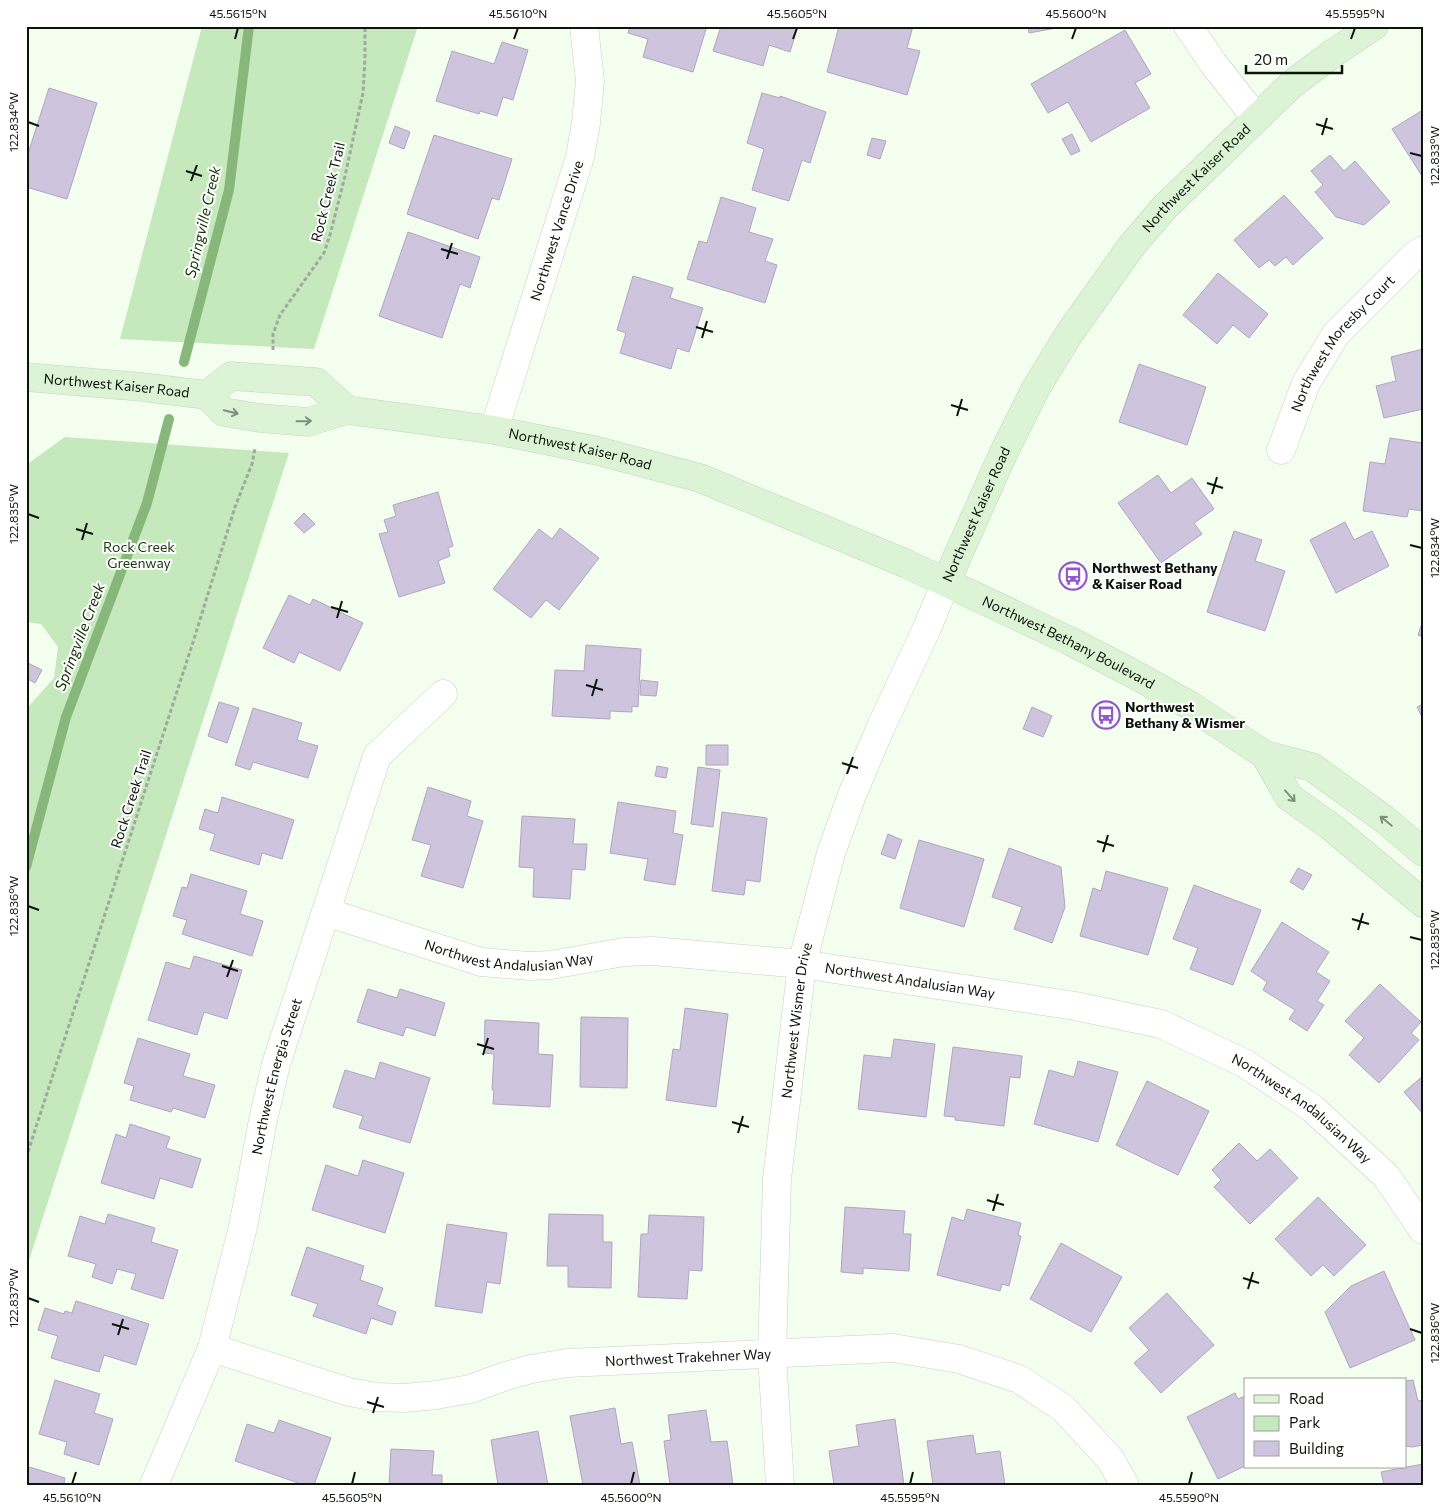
<svg xmlns="http://www.w3.org/2000/svg" width="1449" height="1511" font-family="Commissioner,sans-serif">
<style>
.green{fill:#c5e8bc}
.lines{fill:none;stroke-linecap:round;stroke-linejoin:round}
.stream{stroke:#87b77a;stroke-width:10}
.building{fill:#cfc4de;stroke:#b0a5bf}
.minor-casing{stroke:#c2d4bd;stroke-width:29}
.secondary-casing{stroke:#c2d4bd;stroke-width:29}
.path{stroke:#a0a99d;stroke-width:3;stroke-dasharray:4 2.5;stroke-linecap:butt}
.minor{stroke:#fff;stroke-width:28}
.secondary{stroke:#dcf4d5;stroke-width:28}
.oneway{stroke:#7f8f7b}
.ticks{fill:none;stroke:#0d140c;stroke-width:2}
.labels{text-anchor:middle;stroke-width:4;stroke-linejoin:round;paint-order:stroke}
.street-label{font-size:14px;fill:#0d140c;stroke:#fff}
.park-label{font-size:14px;fill:#18380e;stroke:#fff}
.poi-label{font-size:14px;font-weight:bold;fill:#0d140c;stroke:#fff;text-anchor:start}
.water-label{font-size:15px;font-style:italic;fill:#123206;stroke:#fff}
.neatline{fill:none;stroke:#0d140c;stroke-width:2}
.ticks-label{font-size:12px;text-anchor:middle;fill:#0d140c}
</style>
<rect width="100%" height="100%" fill="#f3feef"/>
<path class="green" d="M202,26H418L314,349L120,339Z
M65,437L289,453L26,1270V706H29L54,678L58,647L41,624L26,622V465Z"/>
<g class="lines">
<path class="stream" d="M184,362L229,190L249,26
M26,867L66,717L147,503L169,419"/>
</g>
<path class="building" d="M630,26H707L693,72L643,57L648,39L628,33Z
M721,26H798L790,52L769,45L763,66L713,51Z
M839,26H913L907,48L920,51L907,95L827,72Z
M1028,26H1067L1029,33Z
M1125,30L1151,74L1135,83L1150,108L1091,142L1068,102L1048,113L1031,84Z
M502,42L528,50L513,100L503,97L497,116L480,111L479,114L436,101L452,51L494,64Z
M49,88L97,103L67,199L26,187V160Z
M762,93L780,98V96L826,112L810,163L802,160L789,201L752,190L764,149L747,143Z
M1423,110V176H1422L1392,129Z
M395,126L410,132L404,149L389,143Z
M1072,134L1080,151L1071,155L1062,139Z
M434,135L512,159L499,200L492,198L478,239L407,214Z
M872,138L886,141L880,159L867,155Z
M1330,155L1344,171L1355,161L1390,202L1364,225L1336,217L1315,192L1323,185L1311,171Z
M1284,195L1323,238L1293,265L1286,257L1275,266L1269,260L1259,268L1234,240Z
M721,197L756,208L749,232L773,239L765,261L777,265L765,303L687,279L699,241L707,243Z
M408,232L480,257L470,288L460,284L442,338L379,316Z
M1218,273L1268,314L1249,338L1233,325L1217,344L1183,315Z
M633,276L673,288L670,298L703,308L689,352L677,348L671,369L620,353L626,333L617,330Z
M1423,349V409L1384,418L1376,386L1396,381L1391,357Z
M1139,364L1206,387L1187,445L1119,422Z
M1390,438L1423,443V511L1409,509L1407,517L1363,511L1370,462L1385,464Z
M1158,475L1171,493L1192,478L1214,509L1194,523L1202,534L1161,563L1118,503Z
M438,492L453,546L448,548L450,556L438,561L445,583L399,597L379,534L388,532L384,520L396,516L393,505Z
M304,513L315,524L304,533L294,523Z
M1345,522L1354,540L1372,531L1389,566L1336,593L1310,540Z
M560,528L599,558L559,610L546,600L531,618L493,589L539,529L552,539Z
M1234,531L1262,540L1255,561L1285,571L1265,631L1207,612Z
M289,595L310,605L313,599L363,623L340,671L299,652L294,663L263,648Z
M1423,620V637L1418,635Z
M586,645L641,649L638,707L632,706V712L610,711V719L552,716L555,670L584,671Z
M28,663L42,670L35,683L26,678Z
M641,680L658,682L656,696L640,695Z
M219,702L239,708L227,743L208,736Z
M1423,704V719L1417,707Z
M1032,707L1052,716L1043,737L1023,729Z
M253,708L302,723L297,740L318,746L308,778L253,762L250,770L235,765Z
M706,745H728V765H706Z
M657,766L668,768L666,778L655,776Z
M698,767L720,770L713,827L691,824Z
M428,787L471,801L467,816L483,821L463,888L421,876L431,845L412,840Z
M222,797L294,820L282,859L262,853L259,865L210,850L215,834L199,829L205,809L218,813Z
M618,802L676,811L673,833L683,835L675,885L644,880L648,859L610,853Z
M722,812L767,818L760,882L746,880L744,895L712,891Z
M522,816L575,819L573,844H587L585,870L572,869L570,899L533,897L534,869V868L519,867Z
M888,834L902,840L895,859L881,854Z
M919,840L984,859L964,927L900,908Z
M1009,848L1061,867L1065,907L1052,943L1014,929L1022,907L992,897Z
M1298,868L1312,875L1303,890L1290,882Z
M1106,871L1168,888L1148,955L1080,936L1093,888L1101,891Z
M191,874L247,891L240,914L263,921L252,956L182,934L187,920L173,916L182,887L187,888Z
M1194,885L1261,910L1233,985L1190,969L1198,948L1173,939Z
M1282,922L1329,952L1316,972L1330,981L1317,1001L1324,1005L1307,1031L1289,1019L1295,1010L1263,990L1267,982L1251,971Z
M194,956L242,970L227,1019L204,1012L197,1035L148,1020L166,962L190,969Z
M1380,984L1421,1022L1411,1033L1419,1040L1379,1083L1349,1055L1364,1038L1345,1021Z
M368,989L397,998L400,989L445,1003L435,1036L406,1027L403,1036L357,1022Z
M685,1008L728,1014L716,1107L666,1100L673,1049L680,1050Z
M581,1017L628,1018L627,1088L580,1087Z
M485,1020L539,1023L538,1054L553,1055L550,1107L493,1104L494,1090H492L494,1054L484,1053Z
M138,1038L190,1054L183,1076L215,1085L205,1118L173,1108L171,1112L130,1100L134,1086L124,1083Z
M894,1039L935,1044L926,1117L858,1109L864,1055L891,1058Z
M953,1047L1022,1056L1020,1078L1010,1077L1004,1126L955,1120V1117L944,1116Z
M1078,1061L1118,1072L1098,1142L1034,1124L1049,1070L1074,1077Z
M380,1062L430,1078L410,1143L359,1128L363,1116L333,1107L345,1070L375,1079Z
M1423,1076V1114L1404,1092Z
M1147,1081L1209,1111L1178,1175L1116,1145Z
M130,1124L170,1137L166,1148L201,1159L192,1188L160,1178L154,1199L101,1183L116,1134L126,1138Z
M1239,1143L1257,1161L1270,1149L1298,1178L1250,1224L1214,1187L1221,1180L1212,1170Z
M363,1160L404,1173L385,1233L312,1210L326,1165L358,1176Z
M1318,1197L1366,1245L1334,1276L1323,1265L1311,1276L1275,1239Z
M845,1207L905,1211L903,1234H911L909,1271L863,1268V1274L841,1272Z
M967,1209L1021,1223L1018,1235L1021,1236L1009,1286L1002,1284L1000,1291L937,1275L952,1217L964,1221Z
M108,1214L155,1228L151,1242L178,1250L163,1299L131,1289L136,1274L117,1269L112,1284L92,1277L96,1264L68,1256L80,1216L105,1224Z
M549,1214L603,1215V1242H612L611,1288L568,1287V1266H547Z
M649,1215L704,1217L702,1271L689,1270L687,1299L638,1297L641,1234H648Z
M447,1224L507,1233L500,1284L487,1282L482,1313L435,1306Z
M1061,1243L1122,1277L1091,1332L1030,1299Z
M307,1247L364,1266L360,1280L383,1288L377,1305L396,1312L392,1325L371,1318L366,1334L313,1316L318,1304L291,1295Z
M1384,1271L1415,1340L1350,1368L1325,1312L1351,1286Z
M1167,1293L1214,1345L1161,1393L1134,1363L1149,1350L1129,1328Z
M76,1301L149,1324L136,1365L104,1355L99,1372L51,1358L58,1336L38,1330L45,1308L64,1314L65,1311L72,1313Z
M55,1380L100,1394L94,1413L113,1419L99,1465L64,1454L67,1442L39,1434Z
M1413,1380L1418,1401L1423,1400V1445L1412,1447L1405,1446V1381Z
M1235,1393L1238,1399L1245,1396V1466L1218,1479L1187,1417Z
M615,1408L621,1444L632,1442L640,1485H583L570,1416Z
M706,1410L711,1442L727,1441L733,1485H670L664,1441L671,1440L668,1415Z
M895,1419L904,1485H834L829,1451L859,1446L856,1425Z
M279,1420L331,1438L314,1485H304L235,1461L247,1424L274,1433Z
M538,1431L548,1485H498L491,1440Z
M973,1435L976,1454L1000,1451L1005,1485H942V1483L933,1485L927,1441Z
M391,1449L434,1451L432,1475H442V1485H389Z
M1423,1464V1485H1384L1381,1472Z
M26,1466L65,1478L64,1483L70,1485H26Z"/>
<g class="lines">
<g class="minor-casing">
<g id="minor">
<path d="M1188,26L1213,63L1256,118"/>
<path id="s1" d="M494,430L580,157L586,123L590,81L584,26"/>
<path id="s2" d="M1281,450L1306,383L1336,334L1414,256L1423,250"/>
<path id="s3" d="M326,912L481,962L530,966L551,965L624,952L653,951L802,964L1075,1006L1161,1024L1244,1063L1312,1108L1386,1176L1423,1230"/>
<path id="s4" d="M212,1348L349,1392L377,1397L405,1398L436,1395L470,1389L506,1376L531,1369L567,1363L893,1348L959,1359L1019,1379L1063,1408L1110,1459L1125,1485"/>
<path id="s5" d="M154,1485L212,1348L243,1227L263,1120L276,1064L377,756L443,694"/>
<path id="s6" d="M780,1485L772,1355L777,1179L802,964L831,853L852,795L880,729L927,628L946,582"/>
</g>
</g>
<g class="secondary-casing">
<g id="secondary">
<path id="s7" d="M26,377L142,387L207,395L224,412L260,418L308,422L347,410L494,430L598,451L700,478L907,564L1068,640L1130,672L1191,706L1265,755L1312,767L1384,819L1423,852"/>
<path d="M207,395L231,376L316,382L347,410"/>
<path id="s8" d="M946,582L1004,452L1036,388L1069,334L1130,248L1164,208L1292,84L1335,52L1374,26"/>
<path d="M1265,755L1289,797L1330,826L1423,903"/>
</g>
</g>
<path class="path" d="M273,350V334L280,315L324,253L330,235L345,176L363,93L365,58V26
M26,1158L194,639L235,507L252,464L255,448"/>
<use href="#minor" class="minor"/>
<use href="#secondary" class="secondary"/>
</g>
<defs><path id="oneway-shaft" d="M-6 0H5M1.5-3L5.5 0L1.5 3" fill="none" stroke-width="1.6" stroke-linecap="round" stroke-linejoin="round" transform="scale(1.25)"/></defs>
<g class="oneway">
<use href="#oneway-shaft" transform="translate(231 412) rotate(14)"/>
<use href="#oneway-shaft" transform="translate(304 421) rotate(-1)"/>
<use href="#oneway-shaft" transform="translate(1290 796) rotate(48)"/>
<use href="#oneway-shaft" transform="translate(1386 821) rotate(-141)"/>
</g>
<path class="ticks" d="M235,39L238,28M514,39L518,28M793,39L797,28M1072,39L1076,28M1351,39L1355,28M28,122L39,126M1316,124L1333,129M1322,135L1327,118M1410,153L1422,156M186,171L202,176M191,181L197,165M441,249L458,254M447,259L452,243M696,327L713,332M702,338L707,321M951,405L968,410M957,416L962,399M1207,483L1223,488M1212,494L1217,477M28,514L39,518M76,529L93,534M82,540L87,523M1410,545L1422,548M331,607L348,612M337,618L342,601M586,685L603,690M592,696L597,679M842,763L858,768M847,774L853,757M1097,841L1114,846M1103,852L1108,835M28,906L39,910M1352,919L1369,924M1358,930L1363,913M1410,937L1422,940M222,966L238,971M227,977L233,960M477,1044L494,1049M483,1055L488,1038M732,1122L749,1127M738,1133L743,1116M987,1200L1004,1205M993,1211L998,1194M1243,1278L1259,1283M1248,1289L1253,1272M28,1298L39,1302M112,1324L129,1329M1410,1329L1422,1333M118,1335L123,1319M367,1402L384,1407M373,1413L378,1397M72,1484L76,1472M352,1484L355,1472M631,1484L634,1472M910,1484L913,1472M1189,1484L1192,1472"/>
<defs>
<g id="bus-ring" transform="scale(1.4375)"><circle r="9.5" fill="#fff" stroke="#9258cf" stroke-width="1.5"/><path d="M-5-6H5V4H4V6H2V4H-2V6H-4V4H-5ZM-3.5-4V0h7V-4ZM-3.5 1.2v1.5H-2V1.2ZM2 1.2v1.5H3.5V1.2Z" fill="#9258cf"/></g>
</defs>
<g fill-rule="evenodd">
<use href="#bus-ring" x="1073" y="576"/>
<use href="#bus-ring" x="1106" y="715"/>
</g>
<g class="labels">
<g class="street-label">
<text dy="5" stroke="none"><textPath href="#s8" startOffset="479">Northwest Kaiser Road</textPath></text>
<text transform="translate(328 192) rotate(-76)" y="5">Rock Creek Trail</text>
<text dy="5" stroke="none"><textPath href="#s1" startOffset="209">Northwest Vance Drive</textPath></text>
<text dy="5" stroke="none"><textPath href="#s2" startOffset="125">Northwest Moresby Court</textPath></text>
<text dy="5" stroke="none"><textPath href="#s7" startOffset="91">Northwest Kaiser Road</textPath></text>
<text dy="5" stroke="none"><textPath href="#s7" startOffset="568">Northwest Kaiser Road</textPath></text>
<text dy="5" stroke="none"><textPath href="#s8" startOffset="74">Northwest Kaiser Road</textPath></text>
<text dy="5" stroke="none"><textPath href="#s7" startOffset="1095">Northwest Bethany Boulevard</textPath></text>
<text transform="translate(131 799) rotate(-72)" y="5">Rock Creek Trail</text>
<text dy="5" stroke="none"><textPath href="#s3" startOffset="190">Northwest Andalusian Way</textPath></text>
<text dy="5" stroke="none"><textPath href="#s3" startOffset="595">Northwest Andalusian Way</textPath></text>
<text dy="5" stroke="none"><textPath href="#s6" startOffset="466">Northwest Wismer Drive</textPath></text>
<text dy="5" stroke="none"><textPath href="#s5" startOffset="428">Northwest Energia Street</textPath></text>
<text dy="5" stroke="none"><textPath href="#s3" startOffset="1015">Northwest Andalusian Way</textPath></text>
<text dy="5" stroke="none"><textPath href="#s4" startOffset="488">Northwest Trakehner Way</textPath></text>
</g>
<g class="park-label">
<text x="139" y="552">Rock Creek<tspan x="139" dy="16">Greenway</tspan></text>
</g>
<g class="poi-label">
<text x="1092" y="573">Northwest Bethany<tspan x="1092" dy="16">&amp; Kaiser Road</tspan></text>
<text x="1125" y="712">Northwest<tspan x="1125" dy="16">Bethany &amp; Wismer</tspan></text>
</g>
<g class="water-label">
<text transform="translate(203 222) rotate(-77)" y="5">Springville Creek</text>
<text transform="translate(80 637) rotate(-69)" y="5">Springville Creek</text>
</g>
</g>
<rect width="1449" height="1511" fill="none" stroke="#ffffff" stroke-width="55"/>
<rect x="1244" y="1378" width="162" height="90" fill="#ffffff" stroke="#9ea19e"/>
<rect x="1254" y="1395" width="25" height="8" fill="#dcf4d5" stroke="#9ea19e"/>
<text x="1289" y="1404" font-size="15" fill="#0d140c">Road</text>
<rect x="1254" y="1416" width="25" height="15" fill="#c5e8bc" stroke="#9ea19e"/>
<text x="1289" y="1428" font-size="15" fill="#0d140c">Park</text>
<rect x="1254" y="1441" width="25" height="15" fill="#cfc4de" stroke="#9ea19e"/>
<text x="1289" y="1454" font-size="15" fill="#0d140c">Building</text>
<path d="M1246 65v8h96v-8" fill="none" stroke="#0d140c" stroke-width="2.5"/>
<text x="1254" y="65" font-size="15" fill="#0d140c" stroke="#ffffff" stroke-width="4" paint-order="stroke">20 m</text>
<rect x="28" y="28" width="1394" height="1456" class="neatline"/>
<g class="ticks-label">
<text x="238" y="18">45.5615°N</text>
<text x="518" y="18">45.5610°N</text>
<text x="797" y="18">45.5605°N</text>
<text x="1076" y="18">45.5600°N</text>
<text x="1355" y="18">45.5595°N</text>
<text transform="translate(14 122) rotate(-90)" y="4">122.834°W</text>
<text transform="translate(1435 156) rotate(-90)" y="4">122.833°W</text>
<text transform="translate(14 514) rotate(-90)" y="4">122.835°W</text>
<text transform="translate(1435 548) rotate(-90)" y="4">122.834°W</text>
<text transform="translate(14 906) rotate(-90)" y="4">122.836°W</text>
<text transform="translate(1435 940) rotate(-90)" y="4">122.835°W</text>
<text transform="translate(14 1298) rotate(-90)" y="4">122.837°W</text>
<text transform="translate(1435 1333) rotate(-90)" y="4">122.836°W</text>
<text x="72" y="1502">45.5610°N</text>
<text x="352" y="1502">45.5605°N</text>
<text x="631" y="1502">45.5600°N</text>
<text x="910" y="1502">45.5595°N</text>
<text x="1189" y="1502">45.5590°N</text>
</g>
</svg>
